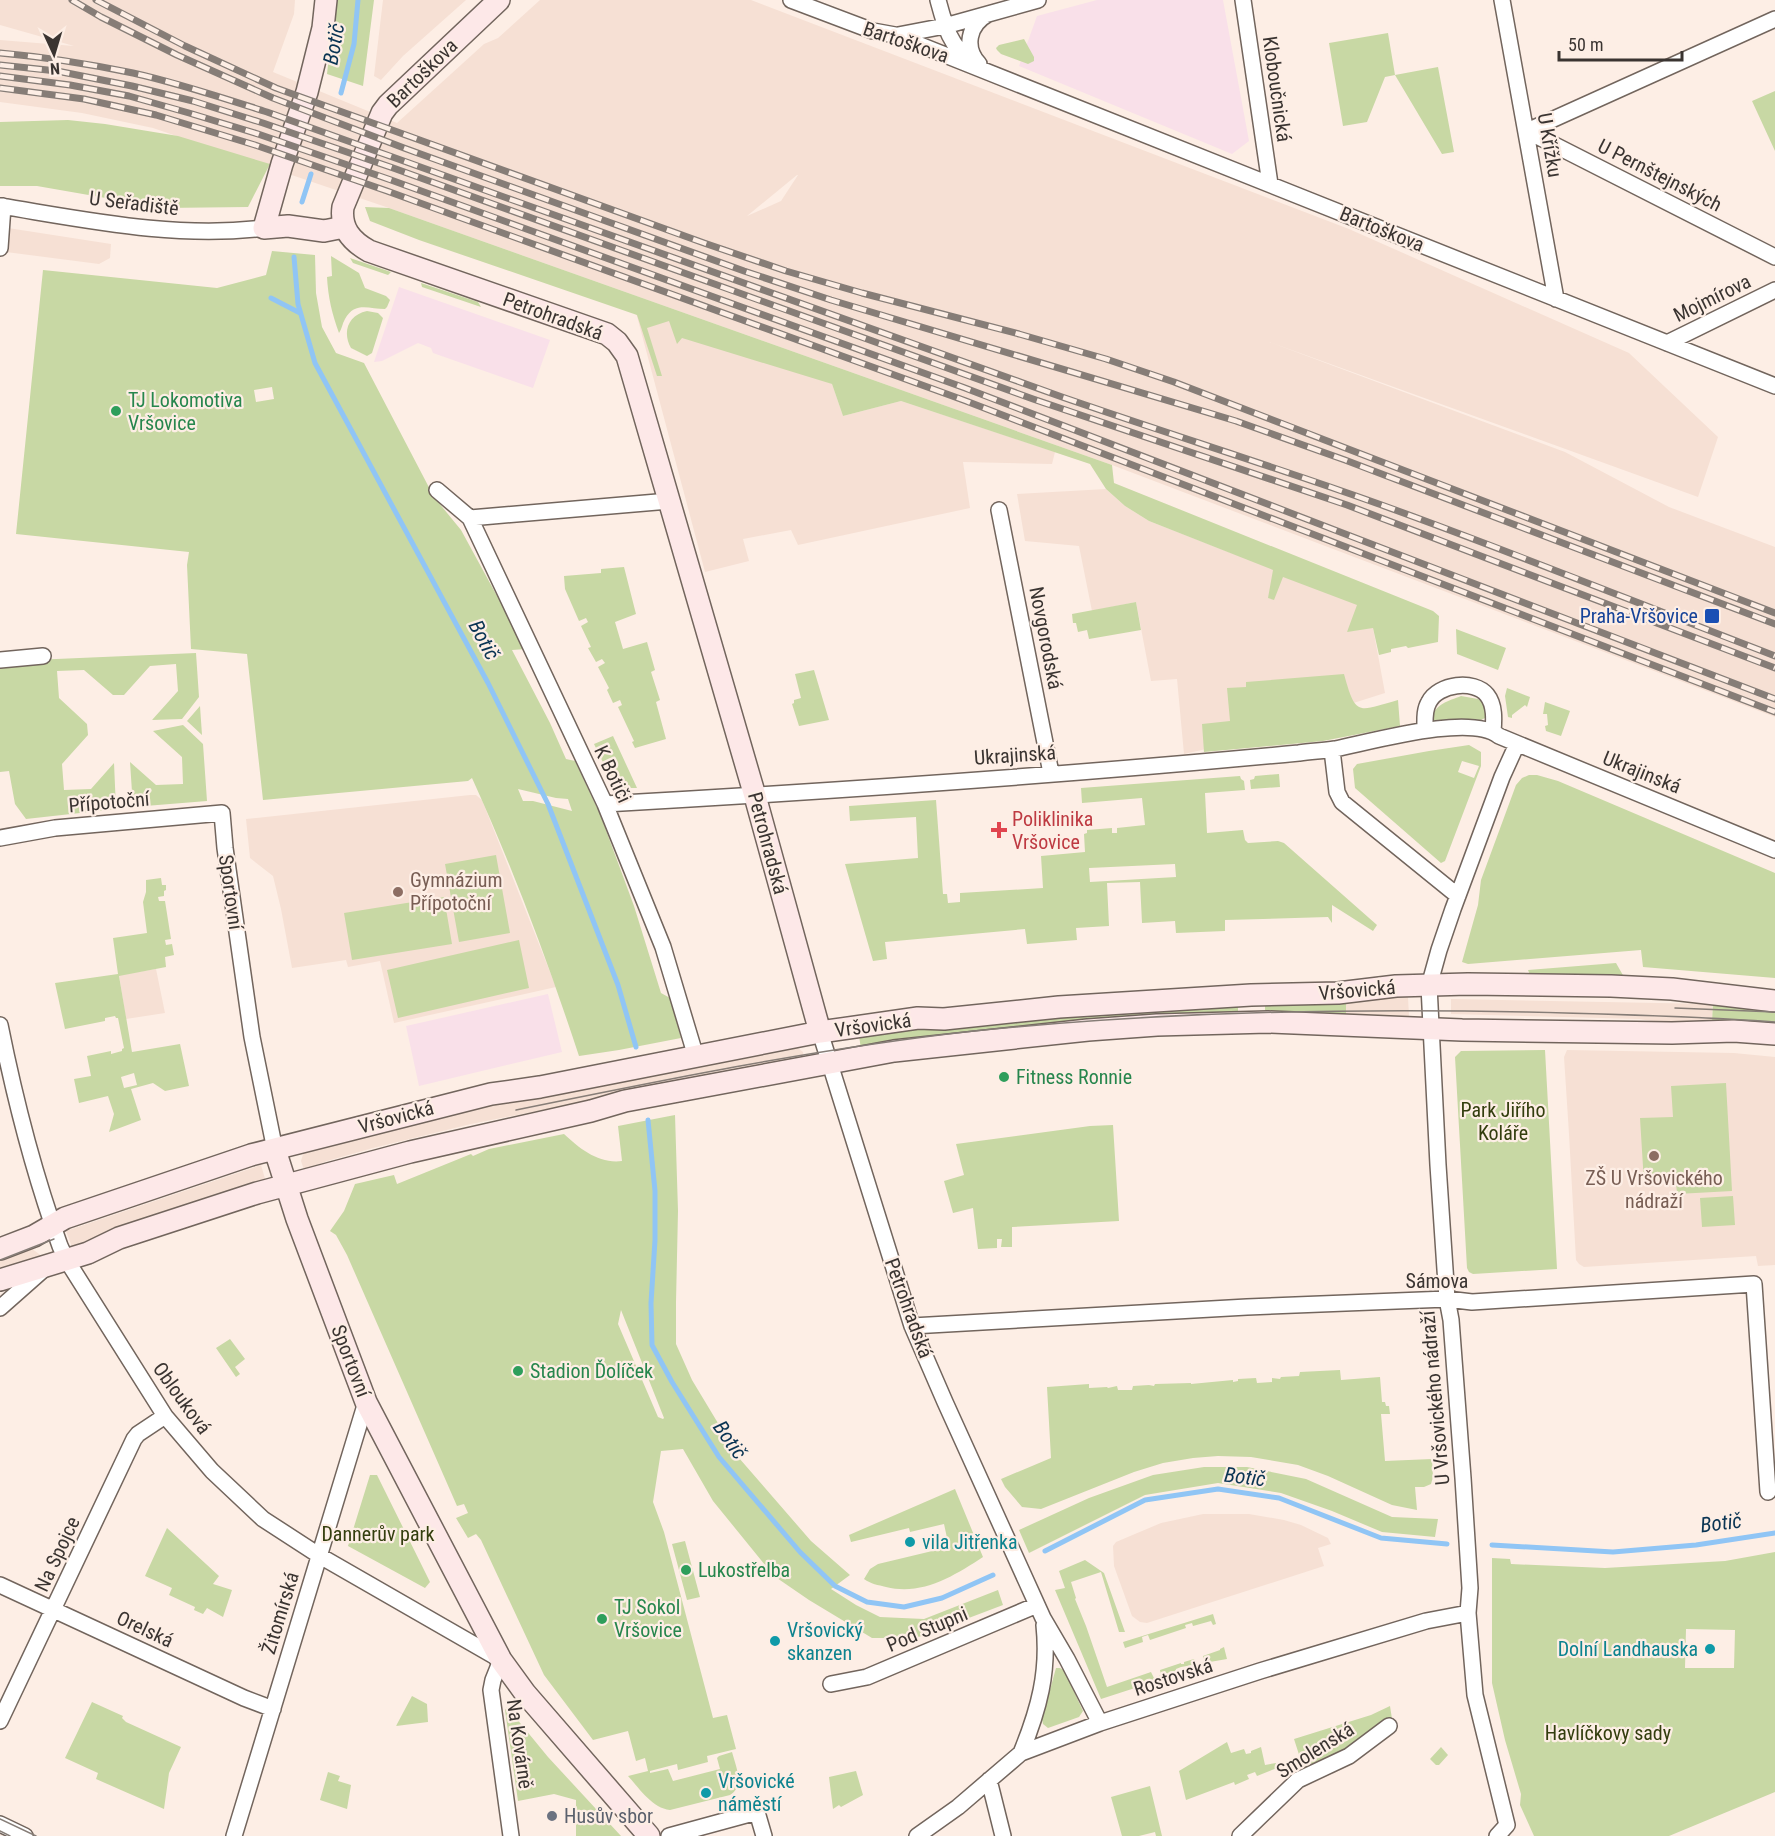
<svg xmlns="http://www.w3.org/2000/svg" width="1775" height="1836" font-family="'Roboto Condensed',sans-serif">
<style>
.commercial{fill:#f9e0e9}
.built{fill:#f6e0d4;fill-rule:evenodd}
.green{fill:#c8d8a4;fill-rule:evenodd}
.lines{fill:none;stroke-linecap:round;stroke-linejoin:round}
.stream{stroke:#90c5f5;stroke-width:5}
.street-casing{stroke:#72655d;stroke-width:18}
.secondary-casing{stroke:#72655d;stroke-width:24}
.street{stroke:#fff;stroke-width:15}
.secondary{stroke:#fde8e8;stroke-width:21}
.tram{stroke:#867d77;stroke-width:1.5}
.rail-casing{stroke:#867d77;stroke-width:7}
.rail{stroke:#fdeee5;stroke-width:4.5;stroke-dasharray:14;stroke-linecap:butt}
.leisure-dot{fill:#2e9e5b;stroke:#fdeee5;stroke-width:2}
.transit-dot{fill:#1a4fb4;stroke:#fdeee5;stroke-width:2}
.health-dot{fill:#e0444e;stroke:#fdeee5;stroke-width:2}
.education-dot{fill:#8d6e63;stroke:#fdeee5;stroke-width:2}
.culture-dot{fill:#0f9aa8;stroke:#fdeee5;stroke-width:2}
.worship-dot{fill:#6b7280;stroke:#fdeee5;stroke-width:2}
.labels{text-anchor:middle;stroke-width:4.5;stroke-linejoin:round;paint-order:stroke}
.street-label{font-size:20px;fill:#3a3431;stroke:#fdeee5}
.leisure-label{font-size:20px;fill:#27864d;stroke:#fdeee5;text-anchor:start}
.transit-label{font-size:20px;fill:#164399;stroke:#fdeee5;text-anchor:end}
.health-label{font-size:20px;fill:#be3a42;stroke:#fdeee5;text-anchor:start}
.education-label{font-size:20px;fill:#785e54;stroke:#fdeee5;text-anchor:start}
.park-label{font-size:20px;fill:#333e0e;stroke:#fdeee5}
.culture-label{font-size:20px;fill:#0d838f;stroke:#fdeee5;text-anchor:start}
.worship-label{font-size:20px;fill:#5b616d;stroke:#fdeee5;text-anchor:start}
.water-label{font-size:21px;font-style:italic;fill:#0a3453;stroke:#fdeee5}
</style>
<rect width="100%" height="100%" fill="#fdeee5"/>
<path class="commercial" d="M1097,0H1223L1249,141L1232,154L1019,66L1037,16Z
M399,287L550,340L533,388L433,353L431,348L418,343L382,361L374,362Z
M548,994L562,1052L419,1086L406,1026Z"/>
<path class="built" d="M0,0H295L294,14L273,72L397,123L484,44L498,38L540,0H751L1349,229L1629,353L1718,437L1698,497L1264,340L1565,452L1669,507L1775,547V717L1112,465L389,208L153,128L82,113L0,102V40L74,46L0,25ZM798,175L781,201L747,216L797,175Z
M383,0H466L403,56L381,80L374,76Z
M8,228L111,244L110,258L99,264L6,252Z
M634,305L832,384L843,416L901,401L1055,452L1052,464L963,462L970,508L798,545L791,530L743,539L749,561L705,572Z
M1106,489L1125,506L1149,521L1231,553L1284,571L1361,602L1373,628L1385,693L1215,747L1184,754L1177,679L1151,681L1136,602L1092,611L1079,546L1025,541L1017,494Z
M470,795H476L482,800L556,987L394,1023L380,961L348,967L346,960L292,968L281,909L273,876L250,858L246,819Z
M156,969L165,1013L126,1019L119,975Z
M1408,997L1409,1016L1346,1014V999L1350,998Z
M1451,999L1712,1004V1023L1658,1022L1639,1019L1451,1014Z
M793,1044L803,1052L804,1060L718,1075L471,1124L373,1148L327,1161L304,1170L301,1161L304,1151L441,1114Z
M1567,1050L1734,1053L1775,1057V1265L1758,1266L1756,1256L1584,1267L1579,1264L1576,1260L1569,1134L1564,1057Z
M261,1165L266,1182L72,1247L66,1231Z
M27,1245L43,1257L0,1273V1254Z
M1203,1514H1249L1284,1520L1301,1525L1328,1538L1331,1544L1318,1548L1324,1566L1147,1623L1140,1622L1132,1616L1114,1566L1113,1546L1116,1542L1161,1523Z"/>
<path class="green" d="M335,0H374L363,86L327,74Z
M1388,33L1395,75L1438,67L1454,152L1442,154L1395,75L1385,77L1367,122L1343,126L1329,43Z
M1024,39L1034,57V61L1028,64L1001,54L997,50L996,48L999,45Z
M1775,91V151L1752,101Z
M68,120L105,124L178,136L270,164L248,207L163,208L37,186H0V122Z
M365,207L389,208L1112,465L1114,483L1433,611L1439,616L1438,642L1408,648L1406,646L1391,649V652L1379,655L1373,628L1347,632L1357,605L1283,577L1274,600L1268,598L1273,570L1149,521L1125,506L1106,489L1090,464L901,401L843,416L832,384L682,338L677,344L669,321L647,328L662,376H657L637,315L419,240L370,221Z
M272,251L315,255L316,293L322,327L336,353L364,363L434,497L461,530L526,649L512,650L550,723L566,759L575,761L600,814L634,906L661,993L670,998L681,1038L619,1050L579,1056C548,962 513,868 472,778L468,781L263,800L247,654L191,649L187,565L189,552L16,534L43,270L217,288L266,275ZM272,387L274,399L256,402L254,390ZM518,789L556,798L568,799L572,811L533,801H523Z
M331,256L359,273L365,288L386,296L390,300L387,307L385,309C369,309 355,301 345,319C342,324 342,329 339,333C332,314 328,297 327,277L332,276Z
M350,258L391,272L388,275L353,263Z
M421,283L478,302L481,307L422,287Z
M367,311L378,313L383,318L372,353L367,356L351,348C342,332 348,315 367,311Z
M624,567L636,614L615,622L623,649L647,642L655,670L651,672L660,700L656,702L666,739L635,748L632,742L634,741L618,707L622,705L620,700L613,703L607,690L609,688L598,667L605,663L602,659L596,662L588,648L591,647L581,626L588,622L586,618L579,621L565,589L564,576L601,573V569Z
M1136,602L1141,630L1089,639L1087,630L1078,632L1076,623H1073L1072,614Z
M1456,629L1506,648L1498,670L1457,654Z
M196,653L199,697L182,719L152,720L178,691L176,664L150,666L124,695H113L84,670L57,671L59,698L87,724L88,735L62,764L64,790L91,789L114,763L116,809L26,819L15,804L9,771L0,772V668L33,660Z
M814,670L829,720L799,726L792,704L794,703V700L801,698L795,674Z
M1344,674C1356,718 1358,711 1398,700L1400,726L1323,741L1204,752L1202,724L1230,721L1227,688L1246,687V682Z
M1507,688L1530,697L1527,707L1525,705L1512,715V718L1508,717L1505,696Z
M1461,696L1478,699L1485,704L1486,715L1485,718L1481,720L1464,719L1435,721L1432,719C1434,704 1449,701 1461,696Z
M1545,702L1570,711L1561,736L1546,731L1545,726L1548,725L1547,714H1543Z
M200,706L202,735L187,721Z
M183,725L203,744L207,801L133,807L130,762L156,785L183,784L182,757L153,731Z
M613,736L637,788H621L614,785L594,744Z
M1469,745L1481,752V766L1445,861L1441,863L1355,788L1353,769L1357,764L1429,751ZM1462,761L1479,766L1474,778L1458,772Z
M1279,774L1280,787L1251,789L1250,780L1254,779L1255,776Z
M1529,775H1537L1558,781L1775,873V978L1643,967L1641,950L1468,964L1462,962L1478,905L1481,880L1516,785L1522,778Z
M1240,776L1241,779L1244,781L1245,790L1205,793L1207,833L1243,830L1245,840L1248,843L1278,841L1284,843L1377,925L1373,931L1332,905V923L1328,917L1225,920V931L1176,933L1175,921L1142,923L1140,882L1107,883L1109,926L1076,928L1077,940L1027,944L1025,929L885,942L887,959L873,961L845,864L918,858L916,817L850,821L849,806L936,800L943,894H947L948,903L960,902V893L1043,888L1041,856L1085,852L1084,834L1087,833V830L1112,828V833H1117V828L1145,825L1142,798L1082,803L1081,788ZM1175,864L1176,877L1090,882L1089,868Z
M496,855L510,933L459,942L445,864Z
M161,878L162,885H166V890L164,891V896L158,897L159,901H165L171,939L165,940L166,945L172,944L174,955L165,957L166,967L119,976L132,1052L180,1044L189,1086L165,1091L153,1083L131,1089L141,1120L109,1132L114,1114L108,1096L79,1103L74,1079L91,1076L87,1056L111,1051V1054L122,1051V1049L124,1048L118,1018H116L115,1016L105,1018V1021L65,1029L55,983L118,974L113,938L147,933L143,902L146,892V880ZM134,1073L137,1085L124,1088L121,1077Z
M444,897L452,944L352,960L344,913Z
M519,940L529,988L398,1018L387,970Z
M1616,963L1624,977L1530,975L1528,970Z
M1346,999V1014L1265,1015V1000Z
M1713,999L1775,1008V1027L1712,1023Z
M1238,1002V1016L861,1050L859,1035L970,1021Z
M1545,1050L1557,1269L1473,1274L1469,1272L1467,1268L1455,1057L1461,1051Z
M1726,1083L1732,1191L1677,1194L1676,1182L1644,1183L1640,1118L1673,1117L1671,1086Z
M675,1115L678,1211L676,1302V1344L692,1380L739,1458L811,1541L850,1575L831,1589L856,1605L880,1617L924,1619L998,1590L1003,1605L916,1638H872L809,1600L774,1576L713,1501L683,1449L661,1451L653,1502L664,1532L713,1718L727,1715L736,1749L707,1756L708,1762L678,1770L677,1764L650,1771V1773L668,1769L673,1781L720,1769L717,1758L719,1756L732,1752C736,1767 745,1786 730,1795L670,1810C652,1808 639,1788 628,1776L648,1771L645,1758L636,1761L628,1731L593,1740L544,1675L481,1540L476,1534L468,1538L456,1518L468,1513L464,1504L457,1506L347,1255L336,1235L330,1231L344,1211L355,1184L394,1175L397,1184L471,1154L473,1156L489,1149L564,1134C580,1149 599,1164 622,1161L618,1126ZM621,1310L664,1418L663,1419L658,1417L618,1324Z
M1113,1125L1119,1221L1012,1227V1247H1001L1002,1239H997V1248L978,1249L973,1208L953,1213L944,1181L964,1175L956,1144L1090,1126Z
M1733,1196L1735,1225L1702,1227L1700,1198Z
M230,1339L245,1359L235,1367L240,1374L236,1377L216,1348Z
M1340,1370L1341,1380L1380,1377L1382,1402H1385L1386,1406H1389L1390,1414H1381L1385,1461L1432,1459L1433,1477L1431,1484L1424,1487H1415L1417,1510L1392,1505L1328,1476L1298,1465L1251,1457L1218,1456L1193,1458L1163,1463L1134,1472L1041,1509L1022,1507L1005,1487L1001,1479L1051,1458L1047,1387L1089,1384V1388L1107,1387L1108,1388L1117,1386L1118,1390H1132L1133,1386L1149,1385L1154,1386L1155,1384L1191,1383V1384L1233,1380V1382L1238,1381V1379L1256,1378L1257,1383L1272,1382V1378L1280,1379L1281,1377L1299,1376L1300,1372Z
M1204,1467H1247L1306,1479L1392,1517L1438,1519L1435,1537L1382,1532L1332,1511L1281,1493L1218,1483L1145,1495L1029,1553L1019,1530L1089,1498L1153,1475Z
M370,1475H377L430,1582L425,1588L348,1546Z
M955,1489L983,1557C954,1576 922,1596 886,1587C878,1585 871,1584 864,1579L870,1569L878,1564L949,1547L944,1524L910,1532L909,1528L851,1542L849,1535Z
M167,1528L219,1576L213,1584L232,1590L223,1617L207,1608L203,1614L194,1610L195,1607L169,1595L172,1588L145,1576Z
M685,1541L700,1597L687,1600L672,1544Z
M1775,1552V1792L1669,1836H1534L1520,1805L1521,1794L1505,1740L1492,1683V1558L1510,1559L1511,1564L1605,1568L1725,1561ZM1686,1629L1735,1630L1734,1668H1685Z
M1085,1560L1104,1573L1125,1632H1119L1101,1572L1071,1582L1076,1598L1075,1599L1086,1626L1107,1687L1151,1672L1154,1678L1161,1675L1160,1670L1181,1663V1664H1184V1662L1194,1659L1197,1664L1205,1662L1203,1656L1220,1650V1649L1224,1647L1227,1659L1181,1667L1176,1669L1175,1675L1101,1699L1055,1590L1065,1588L1059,1571Z
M1213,1614L1216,1624L1213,1625L1211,1621L1193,1626L1192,1623L1185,1625L1186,1628L1150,1640L1148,1635L1142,1637L1143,1642L1125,1648L1123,1642Z
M1056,1668H1060L1064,1670L1083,1711L1079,1717L1048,1728L1043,1724L1042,1719Z
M412,1696L427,1704L428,1722L396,1726Z
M92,1702L123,1716L122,1718L126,1722L181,1747L169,1773L164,1809L96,1779L98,1773L65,1758Z
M1390,1706L1392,1719L1351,1749L1303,1767L1294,1739L1371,1715Z
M507,1707L548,1757L621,1836H576V1800L554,1794L518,1801L505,1710Z
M1227,1742L1231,1753L1244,1749L1246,1754L1251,1753V1751L1261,1747L1265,1765L1276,1763L1277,1768L1257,1776L1255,1772L1247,1775L1249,1779L1235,1785L1234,1782L1186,1800L1179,1771Z
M1441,1747L1448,1755L1439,1765H1436L1430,1759Z
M856,1771L863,1795L841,1807L839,1805L833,1809L829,1777Z
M328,1772L340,1776L338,1781L351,1785L347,1809L320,1800Z
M1150,1786L1162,1836H1156L1155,1832L1139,1836H1122L1111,1797Z"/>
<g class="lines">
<path class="stream" d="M341,93L354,44L358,0
M302,202L311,174
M294,257L298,304L315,363L488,683L548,804L618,985L636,1047
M271,298L300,313
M648,1120L655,1191V1240L651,1303L652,1345L672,1382L719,1457L800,1552L835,1586L867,1602L904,1607L942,1598L993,1575
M1492,1545L1613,1552L1696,1545L1775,1533
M1045,1551L1145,1500L1218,1489L1279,1498L1381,1538L1447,1544"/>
<g class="street-casing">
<path id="street" d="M791,0L873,31L895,35L1775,386
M938,0C945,26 949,44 971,62
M1243,0L1270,184
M1502,0L1556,299
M898,35L945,26L1038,0
M979,64C964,48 968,25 988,14
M1527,131L1775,257
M1527,131L1775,19
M0,206C87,220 176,239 264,228
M0,248L3,206
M1667,343L1775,290
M437,490L470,518L605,804L663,947L696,1057
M999,510L1051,773
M470,518L669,501
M0,660L43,656
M1425,730C1425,720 1424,710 1429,702C1438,684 1474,679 1487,695C1495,705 1494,720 1493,732
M1332,750L1337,792L1342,802L1458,896
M605,804C836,791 1068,775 1299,753C1311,751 1323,751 1335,749C1371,742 1470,713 1499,736L1775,850
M0,838L55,828L222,813L225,848L252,1037L275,1150
M0,1025C15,1100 34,1174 60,1246L66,1259L165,1416L212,1471L263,1519L320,1556L501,1660L493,1680L491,1690L511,1836
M820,1032L912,1326L945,1402L1043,1618L1067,1659L1100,1723
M0,1308L43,1270
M912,1326L1247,1307L1447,1299L1472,1302L1754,1284L1768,1492
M0,1585L244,1698L273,1709
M831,1684L867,1677L1037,1605
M0,1721L134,1439L138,1434L165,1416
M1021,1753C1039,1709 1049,1672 1044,1625
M989,1780L1003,1836
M0,1824L25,1836
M234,1836L366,1402
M669,1836L757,1812L764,1836
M917,1836L958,1807L1021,1753L1100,1723L1260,1671L1426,1621L1468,1613
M1240,1836L1298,1780L1349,1756L1389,1726
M1497,1836L1507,1825L1475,1695L1468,1613L1470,1588L1463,1478L1451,1320L1447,1299L1438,1165L1429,986L1439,950L1453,909L1502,777L1517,744"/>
</g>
<g class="secondary-casing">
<path id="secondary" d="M326,0L323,28L307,92L282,164L264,228L288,226L324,231L344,227
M499,0L388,105L382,113L343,207C340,228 351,241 369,251L607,334L617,342L627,356L755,796L820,1032
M275,1150L297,1219L366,1402L501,1660L525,1693L649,1836
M0,1249L34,1236L65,1218L251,1155L491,1094L540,1087L820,1032L918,1018L944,1019L1059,1007L1251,995L1338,993L1396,986L1468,984L1611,986L1672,989L1775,1001
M0,1280L88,1253L119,1238L257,1193L410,1152L591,1111L625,1101L894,1051L1088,1030L1157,1025L1268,1022L1462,1030L1672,1033L1734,1031L1775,1034"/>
</g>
<use href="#street" class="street"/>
<use href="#secondary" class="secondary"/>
<path class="tram" d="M1675,1008L1775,1012
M516,1110C668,1079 820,1048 974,1031C1158,1012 1342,1008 1527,1012C1610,1014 1693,1016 1775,1022
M0,1260L54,1239
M0,1819L36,1836
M0,1831L10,1836"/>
<g class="rail-casing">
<path id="rail" d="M72,0L101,17L177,55L273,98L404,148L744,271L831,300L1236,421L1345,460L1775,624
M96,0L185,46L276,88L704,243L786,271L862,293L1019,334L1106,359L1174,382L1775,613
M0,53C45,57 89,64 133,73C178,83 223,98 267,112L1062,397C1166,433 1272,466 1376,503C1510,551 1642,605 1775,656
M0,65L57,71L132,86L193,101L263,123L396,169L1033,399L1347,505L1775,668
M0,76L70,85L129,96L189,113L258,134L391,180L965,388L1775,699
M0,88L84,99L156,115L255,145L387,191L966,401L1775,712"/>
</g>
<use href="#rail" class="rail"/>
</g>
<g class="leisure-dot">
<circle cx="116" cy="411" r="6"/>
<circle cx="1004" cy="1077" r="6"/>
<circle cx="518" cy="1371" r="6"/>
<circle cx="686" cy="1570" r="6"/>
<circle cx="602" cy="1619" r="6"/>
</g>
<rect class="transit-dot" x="1704" y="608" width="16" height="16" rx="3"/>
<path class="health-dot" d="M996 821h6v6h6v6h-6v6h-6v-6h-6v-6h6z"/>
<g class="education-dot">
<circle cx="398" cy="892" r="6"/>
<circle cx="1654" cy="1156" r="6"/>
</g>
<g class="culture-dot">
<circle cx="910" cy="1542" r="6"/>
<circle cx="775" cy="1641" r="6"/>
<circle cx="1710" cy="1649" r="6"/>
<circle cx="706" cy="1793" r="6"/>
</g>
<circle class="worship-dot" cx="552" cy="1816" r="6"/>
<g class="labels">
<g class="street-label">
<text transform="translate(906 42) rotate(19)" y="7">Bartoškova</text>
<text transform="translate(422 73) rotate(-44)" y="7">Bartoškova</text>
<text transform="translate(1277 89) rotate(82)" y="7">Kloboučnická</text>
<text transform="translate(1550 145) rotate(80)" y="7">U Křížku</text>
<text transform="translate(1660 175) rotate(27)" y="7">U Pernštejnských</text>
<text transform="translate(134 203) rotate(7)" y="7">U Seřadiště</text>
<text transform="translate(1382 229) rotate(22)" y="7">Bartoškova</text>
<text transform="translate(1712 298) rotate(-26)" y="7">Mojmírova</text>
<text transform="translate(553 316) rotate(20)" y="7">Petrohradská</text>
<text transform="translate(1046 638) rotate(79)" y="7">Novgorodská</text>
<text transform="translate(1015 755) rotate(-4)" y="7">Ukrajinská</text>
<text transform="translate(1642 772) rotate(22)" y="7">Ukrajinská</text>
<text transform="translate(613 774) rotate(65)" y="7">K Botiči</text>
<text transform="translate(109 802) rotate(-5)" y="7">Přípotoční</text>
<text transform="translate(768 843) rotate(75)" y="7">Petrohradská</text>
<text transform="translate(231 892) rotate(82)" y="7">Sportovní</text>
<text transform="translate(1357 990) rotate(-5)" y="7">Vršovická</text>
<text transform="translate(873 1025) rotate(-8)" y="7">Vršovická</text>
<text transform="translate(396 1117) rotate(-15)" y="7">Vršovická</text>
<text x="1437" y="1288">Sámova</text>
<text transform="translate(909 1308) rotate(70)" y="7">Petrohradská</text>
<text transform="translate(351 1361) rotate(69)" y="7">Sportovní</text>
<text transform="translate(182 1398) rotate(54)" y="7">Oblouková</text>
<text transform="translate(1435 1398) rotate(-95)" y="7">U Vršovického nádraží</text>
<text transform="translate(57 1554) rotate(-65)" y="7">Na Spojce</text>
<text transform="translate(280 1613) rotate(-73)" y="7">Žitomírská</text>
<text transform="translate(145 1629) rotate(25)" y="7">Orelská</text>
<text transform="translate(927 1629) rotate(-23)" y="7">Pod Stupni</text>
<text transform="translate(1173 1677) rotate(-18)" y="7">Rostovská</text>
<text transform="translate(520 1744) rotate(82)" y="7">Na Kovárně</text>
<text transform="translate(1315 1750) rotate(-32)" y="7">Smolenská</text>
</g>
<g class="leisure-label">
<text x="128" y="407">TJ Lokomotiva<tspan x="128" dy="23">Vršovice</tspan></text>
<text x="1016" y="1084">Fitness Ronnie</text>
<text x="530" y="1378">Stadion Ďolíček</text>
<text x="698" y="1577">Lukostřelba</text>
<text x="614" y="1614">TJ Sokol<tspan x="614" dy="23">Vršovice</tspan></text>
</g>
<g class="transit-label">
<text x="1698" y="623">Praha-Vršovice</text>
</g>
<g class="health-label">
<text x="1012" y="826">Poliklinika<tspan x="1012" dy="23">Vršovice</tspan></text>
</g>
<g class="education-label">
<text x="410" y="887">Gymnázium<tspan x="410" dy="23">Přípotoční</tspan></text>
<text x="1654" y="1185" text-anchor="middle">ZŠ U Vršovického<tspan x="1654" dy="23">nádraží</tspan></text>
</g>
<g class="park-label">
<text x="1503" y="1117">Park Jiřího<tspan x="1503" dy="23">Koláře</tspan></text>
<text x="378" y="1541">Dannerův park</text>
<text x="1608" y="1740">Havlíčkovy sady</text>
</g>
<g class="culture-label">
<text x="922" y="1549">vila Jitřenka</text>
<text x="787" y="1637">Vršovický<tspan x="787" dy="23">skanzen</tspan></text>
<text x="1698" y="1656" text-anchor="end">Dolní Landhauska</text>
<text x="718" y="1788">Vršovické<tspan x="718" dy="23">náměstí</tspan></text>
</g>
<g class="worship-label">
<text x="564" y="1823">Husův sbor</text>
</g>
<g class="water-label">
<text transform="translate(334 44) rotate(-80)" y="7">Botič</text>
<text transform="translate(484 640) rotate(62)" y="7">Botič</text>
<text transform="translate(730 1440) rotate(55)" y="7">Botič</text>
<text transform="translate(1245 1477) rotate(7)" y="7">Botič</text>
<text transform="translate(1721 1523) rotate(-7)" y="7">Botič</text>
</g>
</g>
<g transform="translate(54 54) rotate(176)" stroke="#fdeee5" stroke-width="4.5" paint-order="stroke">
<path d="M0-4.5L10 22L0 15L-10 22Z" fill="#3a3431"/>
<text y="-9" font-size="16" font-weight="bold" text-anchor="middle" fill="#3a3431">N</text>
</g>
<path d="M1559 51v9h123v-9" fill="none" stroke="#3a3431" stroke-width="3"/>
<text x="1568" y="51" font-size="18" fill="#3a3431" stroke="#fdeee5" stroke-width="4.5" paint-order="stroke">50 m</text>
</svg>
